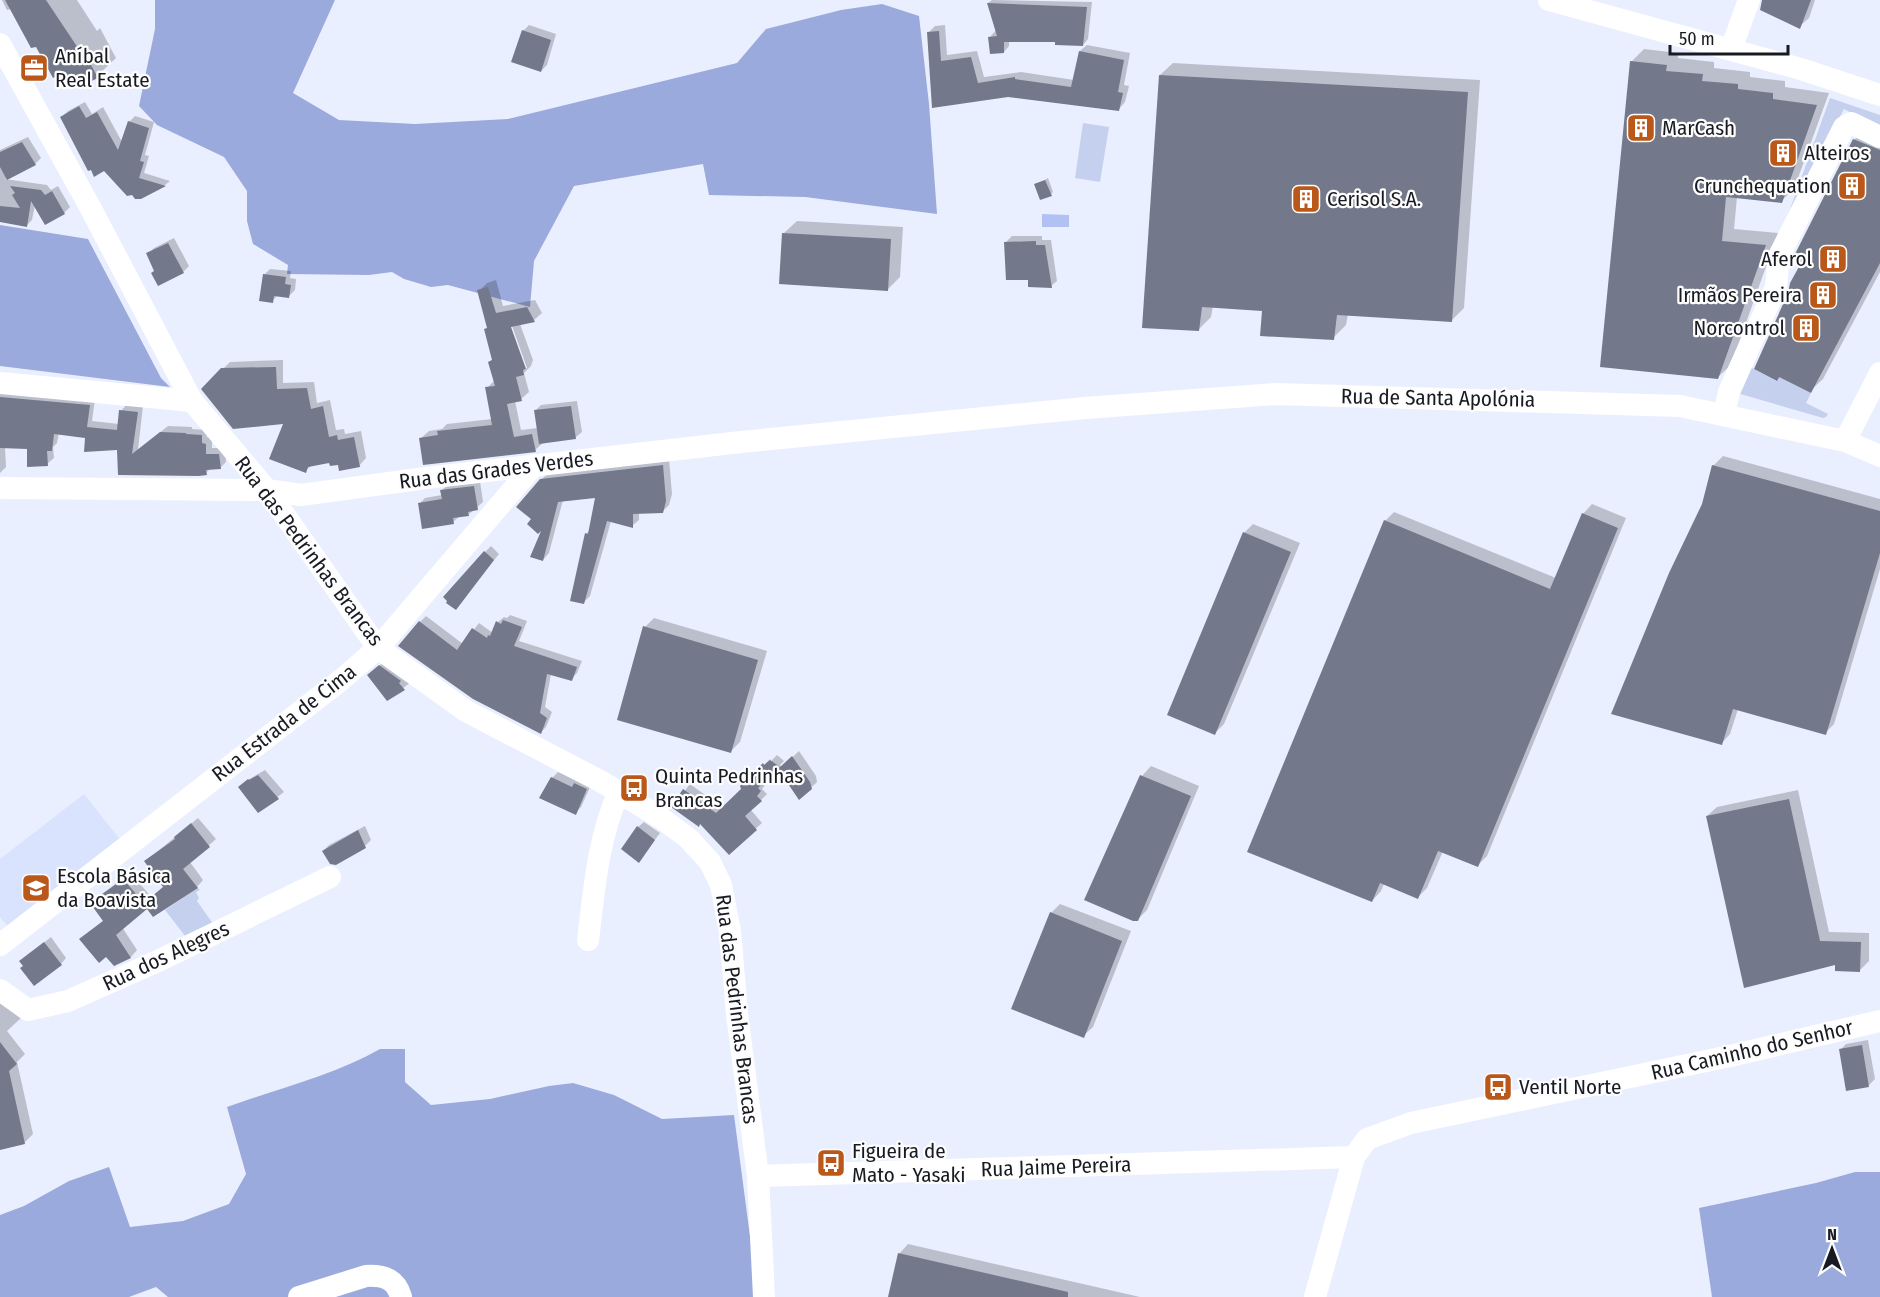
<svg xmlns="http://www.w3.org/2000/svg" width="1880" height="1297" font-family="'Fira Sans Condensed',sans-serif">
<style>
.built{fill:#dae3fd}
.green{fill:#c5cfee}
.forest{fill:#9baadc}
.water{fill:#b1c1f4}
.shadow{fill:#0003;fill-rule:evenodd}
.building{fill:#73798a}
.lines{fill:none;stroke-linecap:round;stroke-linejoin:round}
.minor{stroke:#fff;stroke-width:22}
.labels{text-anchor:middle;stroke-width:4.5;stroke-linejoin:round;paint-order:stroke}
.poi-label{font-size:21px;fill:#181a21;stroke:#fdfdfd;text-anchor:start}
.street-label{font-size:21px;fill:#181a21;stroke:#fdfdfd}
</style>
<rect width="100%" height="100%" fill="#eaefff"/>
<path class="built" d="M84,794L126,847L14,934L0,917V859Z"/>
<path class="green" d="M1830,98L1880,115V128L1844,109L1788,215Z
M1083,123L1109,127L1100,182L1075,178Z
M1746,365L1776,381L1779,377L1811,393L1806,403L1828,414L1826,417L1823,418L1737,393Z
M198,888L200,890L196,892L199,898L197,901L216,928L189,941L165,910Z"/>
<path class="forest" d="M155,0H335L293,93L339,120L415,124L508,119L737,63L766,29L841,10L882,4L919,16L929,104L937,214L805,197L709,195L703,164L574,186L534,261L530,307L448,285L431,287L404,279L392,272L369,275L287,274L288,265L253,244L247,221V191L224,157L157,125L139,106L155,29Z
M0,225L88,239L161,378L170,387L0,366Z
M380,1049H405V1082L431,1105L490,1099L549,1086L573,1083L614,1095L662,1119L734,1115L758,1297H168L156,1287L129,1297H0V1215L24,1206L69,1181L109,1167L130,1227L183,1221L229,1204L246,1174L227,1107C277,1089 334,1075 380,1049Z
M1855,1172H1880V1297H1712L1699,1208L1816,1183Z"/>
<path class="water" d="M1042,214L1069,215V227H1042Z"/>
<path class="shadow" d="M2,0H77L97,31L100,28L116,58L97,76L76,77L37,45L11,9L7,10Z
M992,0L1092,2L1088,39L1083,45L1057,40L1009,41V46L1004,52L990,37L996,30L988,3Z
M1763,0H1815L1809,18L1799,27Z
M529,25L556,34L547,65L541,71L523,31Z
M945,25L947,55L977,51L984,77L1021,72L1074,80L1080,51L1087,45L1130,53L1124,85L1129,86L1125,102L1119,109L1008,95L933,106L928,33L935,26Z
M1644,49L1678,53V58L1714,62V68L1750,72V77L1785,81V87L1829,93L1794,189L1781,201L1737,197L1734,229L1778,233L1731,365L1718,377L1631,62Z
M1173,63L1480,80L1464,308L1452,320L1348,314L1346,325L1333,338L1264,309L1213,306L1211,317L1199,329L1160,75Z
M85,102L92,114L103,107L122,142L129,122L135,116L154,122L145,155L149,156L144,173L170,181L165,185L141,198L133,193L62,117L68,111Z
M1866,128L1880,134V272L1823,379L1810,391L1781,376L1777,380L1854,140Z
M28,137L41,158L35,164L5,179L47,185L51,190L58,186L70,207L64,213L35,205L32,220L26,226L0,221V150Z
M1048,178L1053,192L1051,194L1036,185Z
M797,221L903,227L900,277L887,290L784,233Z
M1012,236H1042V240H1051L1057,281L1051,286L1029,279L1006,242Z
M174,238L189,266L183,272L155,271L148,254L154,248Z
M270,269L291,271L290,278L296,279L295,290L289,296L278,295L272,301L264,275Z
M496,280L503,306L535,300L542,313L534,320L520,324L533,360L531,366L524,373L529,392L521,399L515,401L521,430L538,428L535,411L541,405L577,401L582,432L576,437L543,443L535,450L421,438L429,431L442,429L447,424L492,419L487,388L495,380L490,362L493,359L489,327L479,291L487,283ZM510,320L527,368L525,370L507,321Z
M283,360V383L314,382L317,403L330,400L336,430L344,429L345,434L361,431L366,458L359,466L331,461L312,465L305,471L285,423L203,389L230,362Z
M4,390L95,399L92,421L119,424L121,411L127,404L143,406L138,450L168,426L192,427V429L207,430V437L212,438V448H225L226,462L220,468H211L206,473L119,474V449L87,437L59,433L57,443L53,447L54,458L47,464L29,448L5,447L6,467L0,473V394Z
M1723,456L1880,499V569L1834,724L1825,733L1738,709L1730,734L1721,744L1703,504L1713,466Z
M669,459L672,494L669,505L662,512L639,513V520L632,526L611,521L590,596L584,602L586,534L590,530L597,496L563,500L549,553L543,560L545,525L533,519L541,480L548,473Z
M480,481L483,502L468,515L460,516L453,522L419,504L425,498L442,495V490L448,485Z
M1592,504L1626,518L1487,856L1478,865L1443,851L1427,888L1418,897L1384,884L1381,891L1372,901L1385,521L1394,512L1556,578L1583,514Z
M1253,524L1300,543L1224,724L1215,733L1244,533Z
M491,546L499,554L456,608L485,552Z
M510,615L527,621L519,641L582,661L577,673L571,679L551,674L545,707L552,712L546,727L540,733L420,622L426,616L463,644L479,623L493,633L498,622L504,617L507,618Z
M654,618L767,651L740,742L731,751L645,627Z
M386,660L410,683L388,699L375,670Z
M799,751L816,776L817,782L800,798L779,766L763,781L766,784L762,789L767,794L751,810L762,823L729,853L701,823L673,806L690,784L723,808L770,759L771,761L777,755L784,761L780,765L782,767Z
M1151,766L1199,786L1147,910L1137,920L1142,776Z
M265,770L284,792L259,811L246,781Z
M558,772L577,781L592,783L581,807L575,813L552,778Z
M1798,790L1829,932L1869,933V961L1860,970L1837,963L1707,816L1717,807Z
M198,818L216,839L190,862L203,880L197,887L147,907L122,927L137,950L131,957L114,964L107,955L81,939L104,920L99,896L131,873L152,898L165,887L146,861Z
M644,822L660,833L639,861L638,827Z
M365,826L371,840L365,846L323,851L329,845Z
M1060,904L1131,931L1093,1027L1083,1036L1051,913Z
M51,937L66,958L61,964L24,965L21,961Z
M0,993L21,1018L7,1031L25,1054L17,1062L33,1134L24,1143L0,1148Z
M1868,1040L1875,1079L1869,1085L1848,1089L1840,1050L1846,1044Z
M908,1244L1140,1297H889L899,1254Z"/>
<path class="building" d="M5,0H46L78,48L81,46L98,78L79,87L75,79L60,83L57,76L53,78L36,47L31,48Z
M1762,0H1811L1800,29L1760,10Z
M987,3L1087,7L1083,46L1055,45V42H1004V53L990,54L988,37L997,36Z
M522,30L551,40L541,72L511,62Z
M939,31L941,61L971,57L978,83L1015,77V79L1071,87L1079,51L1124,60L1118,92L1123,93L1119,111L1008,97L932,108L927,32Z
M1630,61L1667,65L1666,71L1703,74L1702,81L1738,84V89L1773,93V99L1817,105L1782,203L1726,197L1722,241L1766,245L1718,379L1600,367Z
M1159,75L1468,92L1452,322L1337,315L1334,340L1260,336L1262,311L1202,307L1199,331L1142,328Z
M79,106L86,118L97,112L118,150L128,121L149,128L140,161L144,162L139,178L166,186L141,199H135L132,195L127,196L104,171L94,177L91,170L88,171L60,117Z
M1853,139L1880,150V263L1811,393L1779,377L1777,381L1754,369L1788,293L1790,283L1801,263L1793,258Z
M22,142L36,165L7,180L0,167V152Z
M1045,180L1052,196L1040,200L1034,184Z
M10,186L41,190L45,195L52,191L65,214L45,225L31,201L27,227L0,222V206L20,208L12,195L15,193Z
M782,233L891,239L888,291L779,284Z
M1036,241V245H1045L1052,288L1028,287V280H1006L1004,242Z
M168,243L184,273L158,286L151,273L154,271L146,253Z
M263,274L286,277L285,284L291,285L289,298L274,296L273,303L259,301Z
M488,287L496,313L527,307L535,322L511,327L526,369L523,370L524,375L516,377L522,401L507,404L514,437L532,434L536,452L423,465L419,438L438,435L437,431L492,425L485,387L495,386L488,362L492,360L484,329L487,328L477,290Z
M276,367L277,389L307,388L311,409L323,406L329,437L337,435L338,440L354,437L360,467L339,471L338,465L330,466L329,463L308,467L306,473L269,459L283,424L233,429L201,389L221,368Z
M0,397L90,405L87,427L117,430L119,410L138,412L132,454L160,432L186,433V434L202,435V443L206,444V454H219L221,469L206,470L207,475L199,476L118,475L117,450L84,452L85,438L54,434L52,451H47L48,466L27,467V449L0,448Z
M571,406L576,439L539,444L534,410Z
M663,465L666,501L663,513L633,514V528L607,521L584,604L570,601L585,533L588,534L595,498L558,502L543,561L530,557L541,531L538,534L527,524L531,519L516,507L540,479Z
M1712,465L1880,511V553L1826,735L1733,709L1722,745L1611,714L1669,573L1702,504Z
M474,486L478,510L468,512L469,516L453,518L454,524L422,529L418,503L442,499L440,490Z
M1582,513L1618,528L1478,867L1438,851L1418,899L1380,883L1372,902L1247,852L1384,520L1550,589Z
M1243,532L1291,552L1215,735L1167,715Z
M484,551L494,560L456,610L446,603L447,601L443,597Z
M503,620L522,627L514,646L577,667L572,681L547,674L540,713L547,718L541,734L473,699L398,646L419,621L457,650L472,628L487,638L488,635L490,636L496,621L501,624Z
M643,626L758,660L731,753L617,720Z
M379,665L401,681L399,683L405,690L387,701L367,675Z
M792,756L810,782L812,789L799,800L778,769Z
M770,760L780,767L758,788L761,791L757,796L762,801L745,816L757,830L729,855L700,824L699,827L671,807L683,789L716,813L741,789L740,786L763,763L764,765Z
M258,775L279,799L258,813L238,787L248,779L249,780Z
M1140,775L1191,796L1138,921H1133L1084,900Z
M551,777L572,787L574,783L587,789L576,815L539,798Z
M1789,799L1820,941L1861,942L1860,972L1835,971V965L1744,988L1706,816Z
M191,823L210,847L183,869L198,888L153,917L147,909L116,935L131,958L114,966L106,957L99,963L79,939L103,921L90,903L123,879L144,903L163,887L144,861L175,839L174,837Z
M637,826L655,840L639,863L621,849Z
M358,830L366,848L336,865L330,864L322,851Z
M1050,912L1122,941L1084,1038L1011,1009Z
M44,942L62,965L34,986L20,968L23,966L19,961Z
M0,1042L17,1064L9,1071L25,1144L0,1150Z
M1862,1045L1869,1087L1846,1091L1839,1049Z
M898,1253L1068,1292V1297H888Z"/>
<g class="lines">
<path class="minor" d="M1549,0L1801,69L1880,95
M0,44L90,207L192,401L267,490L378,648L466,711L602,782L661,818L688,838L710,862L721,885L730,931L737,1014L758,1176L764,1297
M1731,49L1749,0
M0,383L192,401
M1724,414L1729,392L1776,287L1779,256L1844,127L1851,123L1880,137
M1845,441L1880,373
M0,488L267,490L301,495L426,478L741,442L1085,408L1276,394L1680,406L1845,441L1880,456
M588,940C594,891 598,837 619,792
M0,945L341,680L378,648L534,465
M0,990L28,1010L68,1001L158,961L330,877
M758,1176L1354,1157
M299,1297L366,1276C384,1275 396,1279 401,1297
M1315,1297L1354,1157L1367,1139L1411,1123L1730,1056L1880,1021"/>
</g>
<defs>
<g id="office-square" transform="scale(1.5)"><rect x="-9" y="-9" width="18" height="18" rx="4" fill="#b95818" stroke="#fdfdfd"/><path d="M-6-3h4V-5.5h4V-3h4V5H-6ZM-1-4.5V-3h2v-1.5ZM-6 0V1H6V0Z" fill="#fff"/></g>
<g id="building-square" transform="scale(1.5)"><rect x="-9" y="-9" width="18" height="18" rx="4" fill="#b95818" stroke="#fdfdfd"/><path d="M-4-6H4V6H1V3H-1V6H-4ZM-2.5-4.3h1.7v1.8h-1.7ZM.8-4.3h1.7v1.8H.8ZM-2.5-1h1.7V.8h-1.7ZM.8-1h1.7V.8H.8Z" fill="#fff"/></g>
<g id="bus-square" transform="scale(1.5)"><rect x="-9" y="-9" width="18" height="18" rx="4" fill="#b95818" stroke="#fdfdfd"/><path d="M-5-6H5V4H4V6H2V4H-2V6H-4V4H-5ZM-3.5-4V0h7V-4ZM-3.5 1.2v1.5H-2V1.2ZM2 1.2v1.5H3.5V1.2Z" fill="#fff"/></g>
<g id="school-square" transform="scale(1.5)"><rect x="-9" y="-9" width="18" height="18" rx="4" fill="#b95818" stroke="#fdfdfd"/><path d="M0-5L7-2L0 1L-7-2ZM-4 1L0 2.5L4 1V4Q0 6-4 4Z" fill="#fff"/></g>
</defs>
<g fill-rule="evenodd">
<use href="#office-square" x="34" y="68"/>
<use href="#building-square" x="1641" y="128"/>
<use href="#building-square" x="1783" y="153"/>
<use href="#building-square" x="1852" y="186"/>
<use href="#building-square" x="1306" y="199"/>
<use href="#building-square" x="1833" y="259"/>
<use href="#building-square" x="1823" y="295"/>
<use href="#building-square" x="1806" y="328"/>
<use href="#bus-square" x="634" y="788"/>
<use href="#school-square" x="36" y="888"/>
<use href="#bus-square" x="1498" y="1087"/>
<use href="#bus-square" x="831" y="1163"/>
</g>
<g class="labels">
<g class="poi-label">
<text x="55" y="63">Aníbal<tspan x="55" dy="24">Real Estate</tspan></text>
<text x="1662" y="135">MarCash</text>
<text x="1804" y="160">Alteiros</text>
<text x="1831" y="193" text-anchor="end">Crunchequation</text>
<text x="1327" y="206">Cerisol S.A.</text>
<text x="1812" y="266" text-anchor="end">Aferol</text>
<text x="1802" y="302" text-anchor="end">Irmãos Pereira</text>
<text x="1785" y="335" text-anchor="end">Norcontrol</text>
<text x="655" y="783">Quinta Pedrinhas<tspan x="655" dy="24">Brancas</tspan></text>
<text x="57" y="883">Escola Básica<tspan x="57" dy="24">da Boavista</tspan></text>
<text x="1519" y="1094">Ventil Norte</text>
<text x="852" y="1158">Figueira de<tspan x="852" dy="24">Mato - Yasaki</tspan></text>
</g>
<g class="street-label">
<text transform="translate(1438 398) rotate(1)" y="7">Rua de Santa Apolónia</text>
<text transform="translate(496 470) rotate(-7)" y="7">Rua das Grades Verdes</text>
<text transform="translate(309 551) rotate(53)" y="7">Rua das Pedrinhas Brancas</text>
<text transform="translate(284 723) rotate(-38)" y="7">Rua Estrada de Cima</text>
<text transform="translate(166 956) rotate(-25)" y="7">Rua dos Alegres</text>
<text transform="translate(737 1009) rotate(83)" y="7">Rua das Pedrinhas Brancas</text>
<text transform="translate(1752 1050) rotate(-13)" y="7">Rua Caminho do Senhor</text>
<text transform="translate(1056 1167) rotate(-2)" y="7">Rua Jaime Pereira</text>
</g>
</g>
<g transform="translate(1832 1249)" stroke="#fdfdfd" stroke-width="4.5" paint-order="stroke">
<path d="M0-4.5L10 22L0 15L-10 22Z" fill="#181a21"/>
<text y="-9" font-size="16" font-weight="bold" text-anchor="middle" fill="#181a21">N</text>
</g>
<path d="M1670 45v9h118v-9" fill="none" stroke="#181a21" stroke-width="3"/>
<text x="1679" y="45" font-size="18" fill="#181a21" stroke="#fdfdfd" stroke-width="4.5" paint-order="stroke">50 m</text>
</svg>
